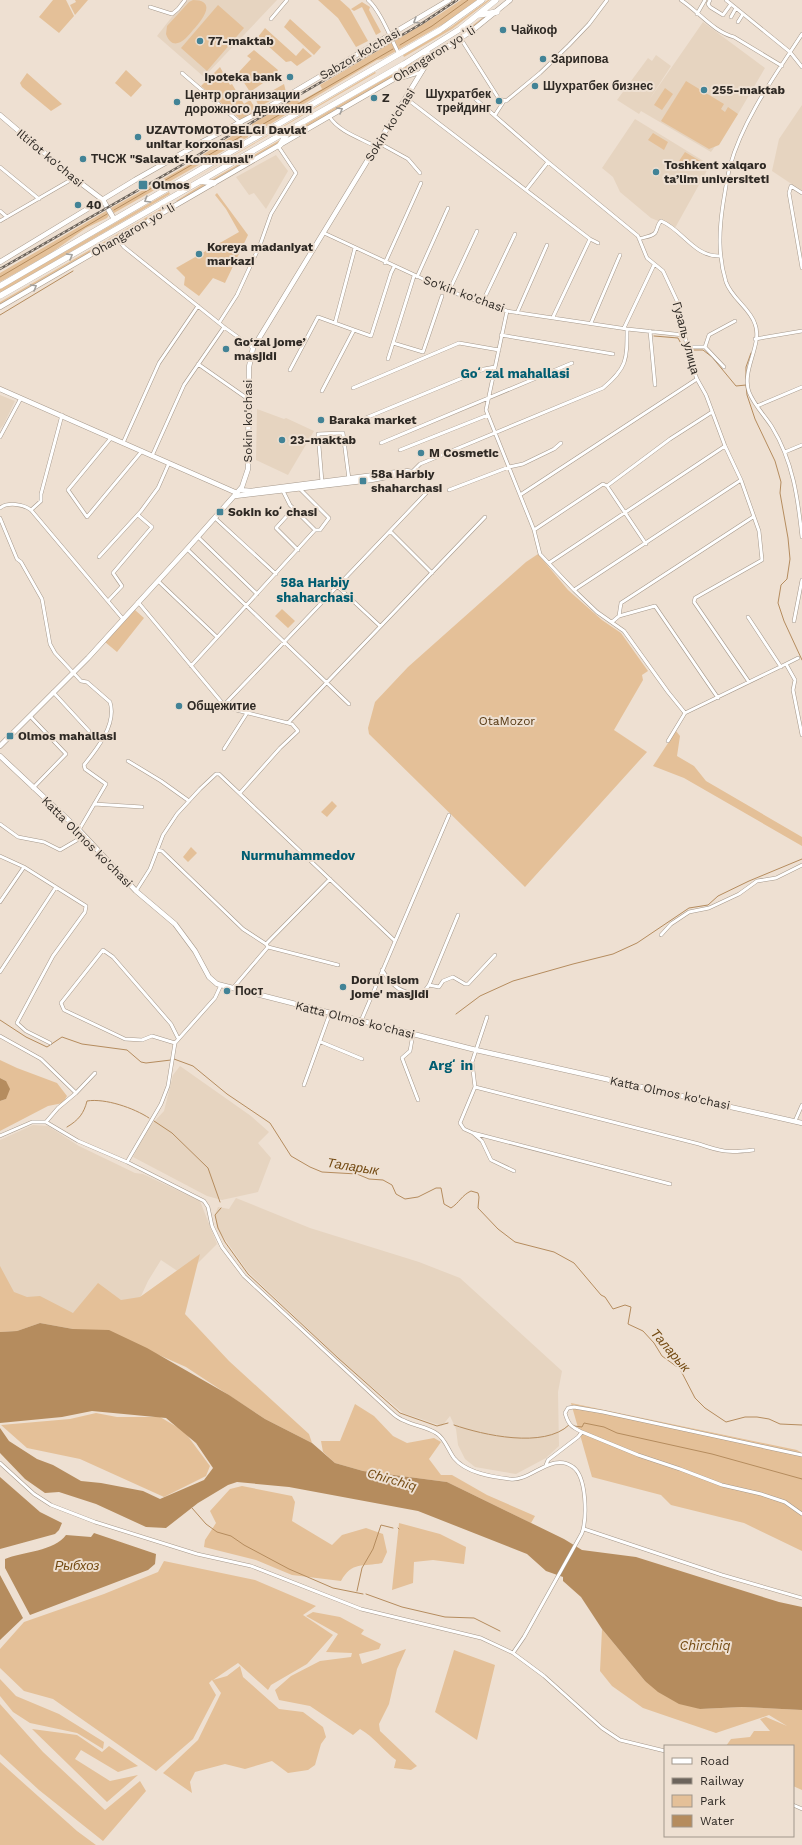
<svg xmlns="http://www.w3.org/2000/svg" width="802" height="1845" font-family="'Work Sans',sans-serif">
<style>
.built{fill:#e6d4c0}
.green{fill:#e4c098}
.water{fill:#b58c5e}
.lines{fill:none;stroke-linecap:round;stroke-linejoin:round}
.stream{stroke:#b58c5e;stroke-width:1}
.street-casing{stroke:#a5988b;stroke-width:4}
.secondary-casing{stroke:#a5988b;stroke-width:5.5}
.highway-casing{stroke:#a5988b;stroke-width:6}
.street{stroke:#fff;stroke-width:3}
.secondary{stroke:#fff;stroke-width:4.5}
.highway{stroke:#fff;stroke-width:5.5}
.rail-casing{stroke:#6c645c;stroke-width:2.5}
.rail{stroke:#eee0d2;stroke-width:1;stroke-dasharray:3;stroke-linecap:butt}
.oneway{stroke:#a19f9c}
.poi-dot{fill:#428396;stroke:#eee0d2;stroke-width:1.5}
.labels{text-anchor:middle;stroke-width:4;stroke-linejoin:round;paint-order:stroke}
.poi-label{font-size:12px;font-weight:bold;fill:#2e2924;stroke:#eee0d2;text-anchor:start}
.street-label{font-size:12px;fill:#2e2924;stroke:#eee0d2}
.park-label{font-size:12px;fill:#533610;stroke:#eee0d2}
.neighbourhood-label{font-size:13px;font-weight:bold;fill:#005d71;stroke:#eee0d2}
.water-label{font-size:13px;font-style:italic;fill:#734a12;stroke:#eee0d2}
.quarter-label{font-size:14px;font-weight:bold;fill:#005d71;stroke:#eee0d2}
</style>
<rect width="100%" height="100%" fill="#eee0d2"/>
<path class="built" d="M185,0H277L204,77L157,36Z
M703,22L765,68L738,114L711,152L641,111L639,114L617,100L648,58L652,61L656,55L671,66L649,100Z
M802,105V191L772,171L779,139Z
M635,119L710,165L675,228L651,218L620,192L613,177L602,168Z
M276,155L288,171L266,209L254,193L249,195L236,177Z
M0,395L15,401L4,424L0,429Z
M257,409L284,419L286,418L314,431L288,475L256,460Z
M180,1066L251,1116L269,1132L258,1143L271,1158L258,1192L222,1200L207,1196L133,1157L147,1129L164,1111L173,1075Z
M33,1125L48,1126L79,1146L135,1173L143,1174L200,1201L217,1244L185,1276L161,1260L148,1281L137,1305L132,1339L0,1288V1140Z
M236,1198L310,1228L419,1262L460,1278L562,1371L558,1392L559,1446L546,1458L516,1474L475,1467L465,1459L458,1445L456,1429L450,1416L442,1426L403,1413L349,1368L248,1272L217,1228L215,1215L218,1207L229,1209Z"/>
<path class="green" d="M53,0H66L74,16L59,33L39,17Z
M75,0H88L75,15L70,5L76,2Z
M193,0C218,0 202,21 193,30C186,39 173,53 166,34L167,26L189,2Z
M318,0H340L350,9L368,41L356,47L338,18Z
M461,0H477L445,23L382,59L377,60L257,132L253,130L252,124L296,98L299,102L322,89L320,85L440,14Z
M488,0H490L452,29L404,57L403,55L451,27Z
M362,2L370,7L369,10L381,32L376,35L362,7L354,11L351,9Z
M218,5L244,28L207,71L181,48Z
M486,15H488L464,35L434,54L431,53L456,38Z
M290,19L321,47L314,55L284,27Z
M265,28L296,56L303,48L312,56L297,66L291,61L286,62L258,37Z
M254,50L278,70L276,74L250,92L238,73L251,59L247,56Z
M426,55L429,56L288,138L289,134Z
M220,67L230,85L232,84L244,104L250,100L257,111L241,120L201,86Z
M126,70L142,85L131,97L115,83Z
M375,72L376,73L178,188Z
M27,73L62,104L51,111L22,87L20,83Z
M686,81L724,104L721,109L725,112L728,107L738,114L719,145L709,149L661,121Z
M284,84L286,92L259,107L256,100Z
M665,88L673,94L662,110L654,105Z
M243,129L248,132V137L114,213L111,208L190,164V163Z
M653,133L668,142L664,150L648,140Z
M280,140L278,143L214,180H211Z
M685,152L702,162L697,171L679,161Z
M203,184L206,185L179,201H176Z
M169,192L170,194L0,293V289Z
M217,193L248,235L225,283L213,278L199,296L184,285L185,277L176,268L239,232L226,209L215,195Z
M171,203L170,207L0,305V302Z
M106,211L109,215L107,218L86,228L51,253L0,282V273Z
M538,554L568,590L602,620L621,633L648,671L642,675L643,680L614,730L647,752L525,887L369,734L368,728L375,702L408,667L526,562Z
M282,609L295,621L288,628L275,616Z
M135,610L144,618L117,652L105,642Z
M676,731L680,736L677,756L694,766L706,781L802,837V846L684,778L653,766Z
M332,801L337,806L327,817L321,812Z
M191,847L197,853L188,862L183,857Z
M0,1060L17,1068L57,1083L67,1096L63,1103L48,1106L0,1131V1101L6,1099V1081L0,1078Z
M200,1254L185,1314L229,1361L309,1434L312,1443L265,1419L186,1367L159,1355L73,1329L40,1323L17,1331L0,1332V1266L14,1292L27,1297L40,1296L73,1313L98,1283L121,1300L140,1297Z
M571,1403L797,1450L802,1453V1551L744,1523L671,1505L661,1495L592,1477Z
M355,1404L374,1416L393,1436L407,1443L434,1438L441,1442L429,1459L441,1475H452L487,1495L535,1516L531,1523L447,1482L363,1471L335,1463L323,1452L321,1441H340Z
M96,1413L117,1417H160L184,1431L210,1466L206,1476L164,1497L80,1459L27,1448L1,1425L70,1419Z
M242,1486L292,1496L295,1502L292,1521L332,1545L342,1535L366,1528L383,1534L387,1552L382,1563C363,1567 352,1561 341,1581L292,1575L256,1560L204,1547L205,1540L216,1523L210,1511L230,1489Z
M399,1523L440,1534L466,1547L464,1564L433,1560L414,1562L413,1583L392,1590Z
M164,1561L255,1580L316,1606L303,1615L333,1635L307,1664L271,1685L268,1690L238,1663L213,1680L227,1676L240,1666L243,1677L279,1709L303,1712L323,1727L326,1737L321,1744L315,1765L308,1770L288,1773L272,1761L245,1769L225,1764L195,1772L190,1782L192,1793L163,1773L198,1740L221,1693L212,1680L209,1683L216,1695L193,1739L156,1771L53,1699L24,1691L0,1668V1649L24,1622L104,1594L158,1572Z
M313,1612L340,1617L364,1630L361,1634L381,1644L379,1649L359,1654L362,1664L406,1649L397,1669L389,1704L379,1724L380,1731L417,1766L411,1770L394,1768L396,1760C383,1750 374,1737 360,1729L353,1735L310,1706L279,1700L275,1690L291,1676L320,1661L351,1657L352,1653L326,1652L338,1634L306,1616Z
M602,1629L645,1681L700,1709L742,1707L802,1710V1790L793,1786V1746H726L731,1739L750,1737L754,1731H770L760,1719L766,1717L787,1726L769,1715L716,1733L643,1708L612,1686L600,1671Z
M454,1650L495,1665L477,1740L435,1712Z
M0,1679L16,1696L59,1714L104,1742L103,1749L77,1733L30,1723L13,1712L0,1696Z
M0,1704L43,1752L105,1810L140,1781L146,1791L103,1841L39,1790L0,1754Z
M32,1729L77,1735L102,1752L109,1746L138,1766L118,1772L81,1750L75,1759L110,1781L138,1775L107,1802Z
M0,1762L77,1831L96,1845H0Z"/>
<path class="water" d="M0,1078L6,1081L10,1089L6,1099L0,1101Z
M40,1323L73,1329L109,1330L147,1348L229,1395L265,1419L312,1443L335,1463L363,1471L447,1482L564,1539L582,1550L636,1557L779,1602L802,1607V1710L742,1707L700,1709L679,1704L658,1692L645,1681L602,1629L581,1597L563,1581V1577L546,1571L527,1554L418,1511L289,1487L237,1482L228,1485L198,1503L166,1528L146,1527L96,1504L59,1492L45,1493L25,1479L0,1453V1428L9,1441L37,1459L53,1465L81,1481L101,1483L143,1491L160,1499L204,1480L213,1468L196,1443L166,1418L92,1411L62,1417L0,1423V1332L17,1331Z
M0,1477L40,1512L62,1523L59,1530L55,1534L0,1549Z
M94,1533L156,1554L155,1564L148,1570L30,1615L5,1568V1559C22,1552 55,1551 66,1535L91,1537Z
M0,1575L23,1618L0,1640Z"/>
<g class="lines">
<path class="stream" d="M400,45L432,26L468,0
M253,130L393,49
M114,210L245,134
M0,277L107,214
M0,315L73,271
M654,336L678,338L685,351
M692,350H703L712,357L736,386L746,385L747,395L755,419L775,461L781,482L780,493L788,538L790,559L787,579L781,585L778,603L784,621L802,660
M746,379V367L751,353
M456,1014L480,996L513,981L573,964L613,954L637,943L689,908L708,905L718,896L749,881L802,859
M0,1020L26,1037L47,1047L62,1037L82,1044L127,1050L141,1062L146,1063L171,1060
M174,1059L193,1066L227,1094L270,1123L291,1156L310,1167L322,1172L357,1174L369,1179L383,1180L392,1185L396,1194L405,1199L418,1197L436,1188H441L444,1204L451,1208C459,1203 462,1195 471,1191L478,1193L479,1197L478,1208L498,1229L515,1242L554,1252L574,1263L601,1295L605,1297L613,1309L625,1305L631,1307L628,1324L643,1331L654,1343L662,1356L680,1369L695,1398L705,1408L726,1422L745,1417H757L769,1419L780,1424L802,1425
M154,1121L172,1133L208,1168L220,1202
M67,1127C79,1120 84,1113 87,1101C105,1098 134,1108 149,1118
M221,1208L215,1215L218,1228L225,1242L248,1274L338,1358L400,1413L437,1426L448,1423
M454,1425C483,1435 544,1449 569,1425
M574,1426L582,1427L584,1423L604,1427L617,1433L712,1454L802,1479
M192,1508L206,1524L217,1532L231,1536L244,1545L289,1569L333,1588L363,1594
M398,1528L399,1529
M357,1591L362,1568L373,1549L381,1525L393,1528
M366,1594L402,1607L445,1617L474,1618L500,1631"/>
<g class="street-casing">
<path id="street" d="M368,0C380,10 391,39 399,54
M681,0C699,12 714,32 734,37L782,66
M710,0L708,4L710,7L723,15L731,4
M726,0L790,52L802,67
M150,7L172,14L178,9L185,0
M697,14L705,0
M731,17L736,8
M271,19L287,0
M738,22L743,14
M802,34C776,74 743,119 730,166C727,178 725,192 723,204C719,231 718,256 726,282C732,299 750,308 755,324C763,344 741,370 749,392C754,405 765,416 772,427C793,461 798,499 802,537
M461,39L499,99L506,101L540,73L569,45L589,24L607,0
M182,73L238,121L254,137
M399,76L402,78L422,72
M472,96L548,162L638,236L647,258L663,271L678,303L690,361L697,379L706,395L725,446L741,480L759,531L762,560L695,598L694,602L749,682
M407,99L590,239L598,243
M495,115L504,101
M329,116C339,132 360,138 377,147
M379,143L408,159L420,173
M0,167L39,199
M526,190L548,162
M802,193L791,186L789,193L802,268
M0,211L7,217
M0,221L74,178
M324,233L449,291L507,311L627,329L684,335
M118,239L124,247L224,327L253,348
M639,239C644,237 651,237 655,233C658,229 657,224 661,221C683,230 694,257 720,256
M385,263L421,183
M417,277L448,208
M449,291L477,231
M482,303L515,234
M507,311L486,410L534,530L540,554L574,590L597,612L624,631L668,692L685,713L786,664L795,680L793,690L802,735
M517,313L547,245
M553,317L590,239
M219,323L237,295L260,245L271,214L296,173L278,146
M335,323L355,248
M591,323L620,255
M624,328L654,265
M354,330L371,336L391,273L394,267
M650,331L655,385
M501,335L613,354
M755,339L802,331
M393,343L423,352L442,296
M687,347H705L724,367
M705,347L709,335L735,321
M388,359L414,276
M198,364L248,399
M290,370L318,317L354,330L322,391
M353,388L459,343L499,350
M757,406L802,387
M356,422L484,369L495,367
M0,437L21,398
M111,438L68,490L87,517L142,451
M123,443L159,363L198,306
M381,443L572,363
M400,450L488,415
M785,452L802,445
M152,456L184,385L224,327
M412,472L420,464L603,388C627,368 627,360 627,329
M322,482L318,434L343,433L349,479
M607,486L646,544
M300,489L329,518L320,530H315
M449,490L509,467L523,464L554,449L561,443
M520,495L697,379
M0,508C8,502 23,504 31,510L123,619
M294,508L276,528L298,550
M31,510L41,501V494L62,415
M0,518L17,559L21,562L42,599L50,644L55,653L81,681L87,682L110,702C117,724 97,749 84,765L85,769L106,784L79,830
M215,518L276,574
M534,530L603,484L607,486L670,439L712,412
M390,531L432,573
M198,537L257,594
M187,549L349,704
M99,557L141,511L158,488L169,463
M549,563L725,446
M158,581L217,637
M337,586L380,626
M574,590L741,480
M108,601L122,586L113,573L152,527L138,515
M138,602L224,705L232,709L292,724L298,731L280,748L240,793
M619,616L621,603L753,517
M748,617L781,667
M794,621L802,580
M612,622L619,616L655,606L718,698
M786,664L798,658
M191,666L315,530L290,505L283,491
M53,692L89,731
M224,705L432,487
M30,716L66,754L33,788
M288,723L485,517
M668,741L685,713
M224,749L247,713
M128,761L161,781L189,801
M94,804L142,807
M0,824L18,837L44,842L60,850L84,836
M157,850L162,851L243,929L266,944L330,879
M0,856L24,867L86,906L85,912L53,956L17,1023L26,1031L50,1043
M136,891L150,869L163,835L177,814L200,789L216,774H219L395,941
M0,902L24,867
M661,935L671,924L689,912L709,908L739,894L757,881L776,878L802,865
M266,944L268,947L338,965
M382,970C395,989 399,991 421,996L429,985L458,915
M0,972L56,887
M429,985L439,987L443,981L453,977L465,984H468L495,955
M233,988L268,947
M487,1017L472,1062L475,1087L460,1123L464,1129L473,1133L482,1141L491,1160L514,1171
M361,1021L449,815
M413,1034L410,1051L402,1058L418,1100
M0,1036L41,1059L76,1093L58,1108L46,1122
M321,1042L362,1059
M175,1043L152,1036L142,1040L125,1039L64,1010L61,1003L103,950L113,957L171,1024L178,1038
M304,1085L330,1013
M475,1087L699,1144C722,1152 729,1153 753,1150
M76,1093L95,1073
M795,1121L802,1105
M473,1133L670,1184
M0,1136L32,1122H46L78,1141L127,1162L204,1201L208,1207L212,1226L222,1247L244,1276L390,1411C394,1415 399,1419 405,1421C415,1426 427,1427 436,1433C445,1438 448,1450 454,1458C466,1473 492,1477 510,1479C531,1482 552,1451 573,1467C587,1477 587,1518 582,1533L524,1637L513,1653
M127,1162L161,1104L168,1086L175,1043L215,998L221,985
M582,1432L638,1455L680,1469L722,1485L761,1494L785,1502L802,1514
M0,1463L34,1494L51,1505L95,1522L197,1554L251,1566L361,1609L481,1638L513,1653L544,1676L602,1728L620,1740L665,1751
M546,1465L548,1460L578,1437L582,1432C571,1427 568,1424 565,1413L568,1408L574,1407L603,1412L802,1455
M584,1529L722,1575L802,1598
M793,1805L802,1809"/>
</g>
<g class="secondary-casing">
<path id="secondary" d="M0,115L74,178L103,200L114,219
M0,262L135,180L202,142L260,112L449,0
M0,307L430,58L473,30L510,0
M0,389L237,493
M240,490L251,491L406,471L412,472
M235,496L371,480L412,472
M0,746L88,658L187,549L242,487L248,469L249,367L253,348L430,58
M0,756L79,830L136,891L175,924L195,951L209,977L217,984L476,1050L802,1123"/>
</g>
<g class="highway-casing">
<path id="highway" d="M479,15L497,12
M424,52L434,56
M280,145L290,129
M200,181L214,183
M0,286L440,30L482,0
M0,296L404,64L460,29L496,0"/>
</g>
<use href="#street" class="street"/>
<use href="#secondary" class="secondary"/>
<use href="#highway" class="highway"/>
<g class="rail-casing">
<path id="rail" d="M0,269L189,161L225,138L421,24L457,0"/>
</g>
<use href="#rail" class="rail"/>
</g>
<defs><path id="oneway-chevron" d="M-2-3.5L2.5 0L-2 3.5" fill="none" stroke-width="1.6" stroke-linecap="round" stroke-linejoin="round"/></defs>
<g class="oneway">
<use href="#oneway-chevron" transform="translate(416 21) rotate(149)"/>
<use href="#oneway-chevron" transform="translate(340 110) rotate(-30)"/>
<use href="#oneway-chevron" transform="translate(147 200) rotate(149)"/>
<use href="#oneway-chevron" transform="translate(70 256) rotate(-30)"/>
<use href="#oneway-chevron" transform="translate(34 287) rotate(-30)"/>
</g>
<g class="poi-dot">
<circle cx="503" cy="30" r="4"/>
<circle cx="200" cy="41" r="4"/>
<circle cx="543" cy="59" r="4"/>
<circle cx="290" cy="77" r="4"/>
<circle cx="535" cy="86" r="4"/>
<circle cx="704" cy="90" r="4"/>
<circle cx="374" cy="98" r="4"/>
<circle cx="499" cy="101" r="4"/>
<circle cx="177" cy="102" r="4"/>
<circle cx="138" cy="137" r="4"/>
<circle cx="83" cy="159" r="4"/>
<circle cx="656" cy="172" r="4"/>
<rect x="138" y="180" width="10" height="10" rx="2"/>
<circle cx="78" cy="205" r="4"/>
<circle cx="199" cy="254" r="4"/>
<circle cx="226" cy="349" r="4"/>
<circle cx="321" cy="420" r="4"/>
<circle cx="282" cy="440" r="4"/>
<circle cx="421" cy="453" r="4"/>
<rect x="359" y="477" width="8" height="8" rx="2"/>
<rect x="216" y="508" width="8" height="8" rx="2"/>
<circle cx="179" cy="706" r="4"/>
<rect x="6" y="732" width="8" height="8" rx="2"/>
<circle cx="343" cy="987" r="4"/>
<circle cx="227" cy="991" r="4"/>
</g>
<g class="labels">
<g class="poi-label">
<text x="511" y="34">Чайкоф</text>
<text x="208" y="45">77-maktab</text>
<text x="551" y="63">Зарипова</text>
<text x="282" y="81" text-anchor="end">Ipoteka bank</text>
<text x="543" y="90">Шухратбек бизнес</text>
<text x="712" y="94">255-maktab</text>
<text x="491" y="98" text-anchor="end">Шухратбек<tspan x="491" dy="14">трейдинг</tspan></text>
<text x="185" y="99">Центр организации<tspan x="185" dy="14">дорожного движения</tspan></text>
<text x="382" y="102">Z</text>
<text x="146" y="134">UZAVTOMOTOBELGI Davlat<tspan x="146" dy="14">unitar korxonasi</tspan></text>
<text x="91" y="163">ТЧСЖ "Salavat-Kommunal"</text>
<text x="664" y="169">Toshkent xalqaro<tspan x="664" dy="14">ta’lim universiteti</tspan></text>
<text x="152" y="189">Olmos</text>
<text x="86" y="209">40</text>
<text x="207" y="251">Koreya madaniyat<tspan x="207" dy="14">markazi</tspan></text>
<text x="234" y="346">Go‘zal jome’<tspan x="234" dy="14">masjidi</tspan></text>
<text x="329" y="424">Baraka market</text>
<text x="290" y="444">23-maktab</text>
<text x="429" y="457">M Cosmetic</text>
<text x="371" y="478">58a Harbiy<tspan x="371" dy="14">shaharchasi</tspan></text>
<text x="228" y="516">Sokin koʻchasi</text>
<text x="187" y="710">Общежитие</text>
<text x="18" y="740">Olmos mahallasi</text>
<text x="351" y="984">Dorul Islom<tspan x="351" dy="14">jome' masjidi</tspan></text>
<text x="235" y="995">Пост</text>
</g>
<g class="street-label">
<text transform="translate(360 54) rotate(-30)" y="4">Sabzor ko'chasi</text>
<text transform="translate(434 54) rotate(-32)" y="4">Ohangaron yoʻli</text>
<text transform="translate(390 125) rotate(-58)" y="4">Sokin ko'chasi</text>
<text transform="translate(50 158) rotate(40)" y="4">Iltifot ko'chasi</text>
<text transform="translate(133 230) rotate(-30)" y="4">Ohangaron yoʻli</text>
<text transform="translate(464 294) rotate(20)" y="4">So'kin ko'chasi</text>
<text transform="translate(686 338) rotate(75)" y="4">Гузаль улица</text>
<text transform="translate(248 421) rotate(-90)" y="4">Sokin ko'chasi</text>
<text transform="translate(87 842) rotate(45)" y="4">Katta Olmos ko'chasi</text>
<text transform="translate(355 1020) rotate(14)" y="4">Katta Olmos ko'chasi</text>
<text transform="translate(670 1093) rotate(12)" y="4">Katta Olmos ko'chasi</text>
</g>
<g class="park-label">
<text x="507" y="725">OtaMozor</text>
</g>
<g class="neighbourhood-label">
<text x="515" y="378">Goʻzal mahallasi</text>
<text x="315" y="587">58a Harbiy<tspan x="315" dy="15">shaharchasi</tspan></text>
<text x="298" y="860">Nurmuhammedov</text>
</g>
<g class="water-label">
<text transform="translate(353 1166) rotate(9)" y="5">Таларык</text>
<text transform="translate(671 1350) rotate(49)" y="5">Таларык</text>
<text transform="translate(392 1479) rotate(16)" y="5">Chirchiq</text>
<text x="77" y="1570">Рыбхоз</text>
<text x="705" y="1650">Chirchiq</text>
</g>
<g class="quarter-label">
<text x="451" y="1070">Argʻin</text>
</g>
</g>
<rect x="664" y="1745" width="130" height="92" fill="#eee0d2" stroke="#a1978c"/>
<rect x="672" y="1758" width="20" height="6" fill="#ffffff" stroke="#a1978c"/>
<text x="700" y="1765" font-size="12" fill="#2e2924">Road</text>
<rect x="672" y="1778" width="20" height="6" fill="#6c645c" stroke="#a1978c"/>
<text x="700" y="1785" font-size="12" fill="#2e2924">Railway</text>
<rect x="672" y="1795" width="20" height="12" fill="#e4c098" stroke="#a1978c"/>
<text x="700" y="1805" font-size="12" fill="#2e2924">Park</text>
<rect x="672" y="1815" width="20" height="12" fill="#b58c5e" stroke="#a1978c"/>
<text x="700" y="1825" font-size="12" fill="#2e2924">Water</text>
</svg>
